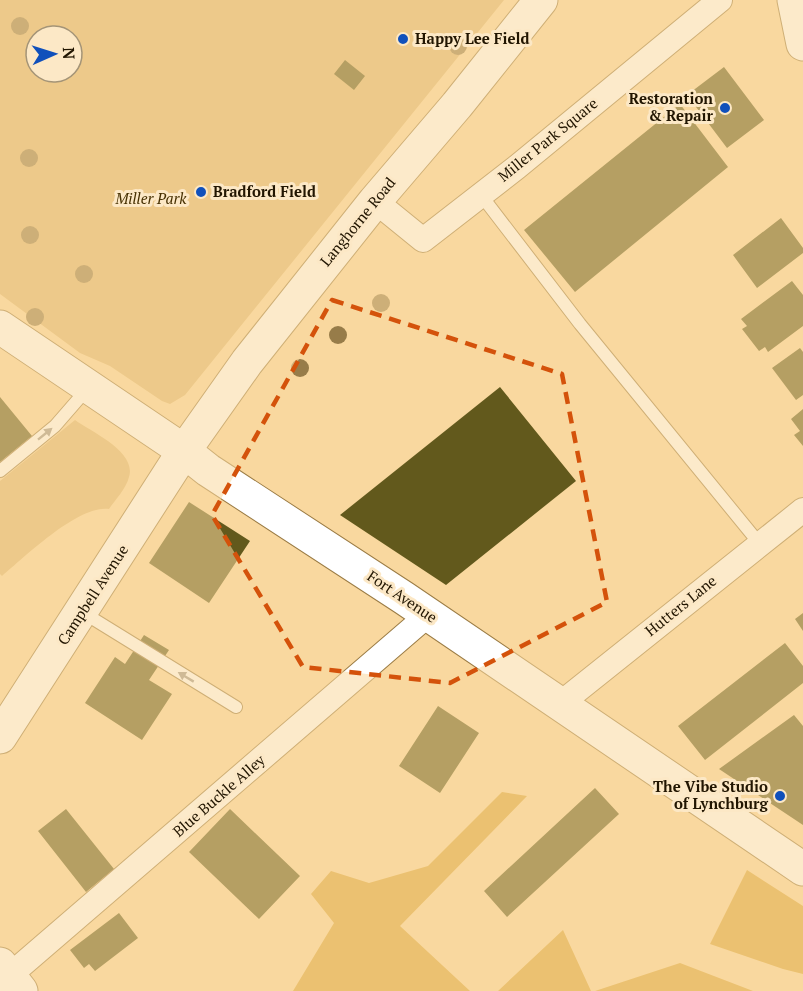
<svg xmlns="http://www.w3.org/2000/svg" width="803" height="991" font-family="'PT Serif',serif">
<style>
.green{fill:#deb671;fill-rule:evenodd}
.forest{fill:#daa43a}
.building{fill:#62591c}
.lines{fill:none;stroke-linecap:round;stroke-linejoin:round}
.lane-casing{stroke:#9b7c45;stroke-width:14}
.street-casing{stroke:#9b7c45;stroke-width:26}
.secondary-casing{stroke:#9b7c45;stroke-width:35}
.primary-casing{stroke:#9b7c45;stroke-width:35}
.lane{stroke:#fff;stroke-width:12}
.street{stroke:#fff;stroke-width:24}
.secondary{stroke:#fff;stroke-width:33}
.primary{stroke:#fff;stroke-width:33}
.tree{fill:#977c49}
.oneway{fill:#9b968d}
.marked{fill:none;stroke:#d4520b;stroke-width:4.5;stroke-dasharray:12 8;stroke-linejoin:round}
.poi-dot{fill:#1050bb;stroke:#fce8c6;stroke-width:2}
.labels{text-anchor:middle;stroke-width:6;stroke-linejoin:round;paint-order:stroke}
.poi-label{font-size:15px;font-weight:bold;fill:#211501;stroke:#fce8c6;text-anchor:start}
.street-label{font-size:15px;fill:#211501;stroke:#fce8c6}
.park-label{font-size:15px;font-style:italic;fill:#463002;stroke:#fce8c6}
</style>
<rect width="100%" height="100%" fill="#f9d89f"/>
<path class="green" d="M0,0H504L185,395L170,404L162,401L110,366L80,353L0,294ZM36,36H72V72H36Z
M75,420C92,432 137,452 129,477C126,489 115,500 109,509C78,505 26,556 2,576L0,574V481Z"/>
<path class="forest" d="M502,792L527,796L400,926L470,991H293L334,923L311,894L331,871L369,883L428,866Z
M747,870L803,906V974L783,969L710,944Z
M563,930L591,991H498Z
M680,963L753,991H595Z"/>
<path class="building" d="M345,60L365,76L354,90L334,74Z
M724,67L764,120L727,148L687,95Z
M680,104L728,167L575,292L524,230Z
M781,218L803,248V253L757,288L733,255Z
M792,281L803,295V326L768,352L765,347L759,351L742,329L747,326L741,319Z
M800,348L803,352V395L796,400L772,368Z
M500,387L576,481L446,585L340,515Z
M0,397L32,436L0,462Z
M803,409V446L794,435L800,431L791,419Z
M189,502L250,541L209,603L149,563Z
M803,613V631L795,619Z
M144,635L169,650L149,680L172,694L142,740L85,703L115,657L125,664Z
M785,643L803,666V683L705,760L678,726Z
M438,706L479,733L440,793L399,766Z
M794,715L803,726V825L719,769Z
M595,788L619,814L507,917L484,891Z
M66,809L114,869L86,892L38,831Z
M230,809L300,876L259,919L189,852Z
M119,913L138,938L95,971L89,964L84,968L70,950Z"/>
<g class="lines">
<g class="lane-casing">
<path id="lane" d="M481,195L580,324L759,543
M0,471L55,426L88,388
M82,612L236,707"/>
</g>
<g class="street-casing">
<path id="street" d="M375,201L423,240L517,167L720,0
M560,704L803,510
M9,976L428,615"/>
</g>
<g class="secondary-casing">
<path id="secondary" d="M794,0L803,44
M0,327L184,451L208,470L404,598L803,869"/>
</g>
<g class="primary-casing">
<path id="primary" d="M0,737L184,451L247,362L375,201L457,105L541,0
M0,964L21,991"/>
</g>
<use href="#lane" class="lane"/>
<use href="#street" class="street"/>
<use href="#secondary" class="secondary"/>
<use href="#primary" class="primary"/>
</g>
<g class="tree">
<circle cx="20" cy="26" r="9"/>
<circle cx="458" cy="46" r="9"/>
<circle cx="29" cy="158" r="9"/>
<circle cx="30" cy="235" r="9"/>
<circle cx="84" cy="274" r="9"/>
<circle cx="381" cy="303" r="9"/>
<circle cx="35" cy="317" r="9"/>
<circle cx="338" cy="335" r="9"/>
<circle cx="300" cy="368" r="9"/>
</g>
<defs><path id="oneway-solid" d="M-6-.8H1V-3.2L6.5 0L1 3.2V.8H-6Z" transform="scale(1.5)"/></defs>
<g class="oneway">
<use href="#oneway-solid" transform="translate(45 434) rotate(-39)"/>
<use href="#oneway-solid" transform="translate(186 677) rotate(-149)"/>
</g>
<path d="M0 0H803V991H0ZM332,300L562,374L607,602L450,683L303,667L212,515Z" fill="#f9d89f" fill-opacity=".55" fill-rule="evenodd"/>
<path class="marked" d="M332,300L562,374L607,602L450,683L303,667L212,515Z"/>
<g class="poi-dot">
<circle cx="403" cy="39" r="6"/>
<circle cx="725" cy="108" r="6"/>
<circle cx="201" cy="192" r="6"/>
<circle cx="780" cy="796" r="6"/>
</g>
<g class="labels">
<g class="poi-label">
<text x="415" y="44">Happy Lee Field</text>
<text x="713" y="104" text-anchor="end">Restoration<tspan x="713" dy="17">&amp; Repair</tspan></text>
<text x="213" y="197">Bradford Field</text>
<text x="768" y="792" text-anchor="end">The Vibe Studio<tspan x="768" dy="17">of Lynchburg</tspan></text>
</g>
<g class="street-label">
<text transform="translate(548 140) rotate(-39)" y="5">Miller Park Square</text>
<text transform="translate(358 222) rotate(-51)" y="5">Langhorne Road</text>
<text transform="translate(93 595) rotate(-57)" y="5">Campbell Avenue</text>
<text transform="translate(402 597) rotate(34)" y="5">Fort Avenue</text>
<text transform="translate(681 606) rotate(-39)" y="5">Hutters Lane</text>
<text transform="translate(219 796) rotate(-41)" y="5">Blue Buckle Alley</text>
</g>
<g class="park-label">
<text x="151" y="204">Miller Park</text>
</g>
</g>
<g transform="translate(54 54) rotate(87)"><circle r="28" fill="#fce8c6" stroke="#a49477" stroke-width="1.5"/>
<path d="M0-4.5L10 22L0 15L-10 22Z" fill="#1050bb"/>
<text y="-9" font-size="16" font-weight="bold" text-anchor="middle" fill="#211501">N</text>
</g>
</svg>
